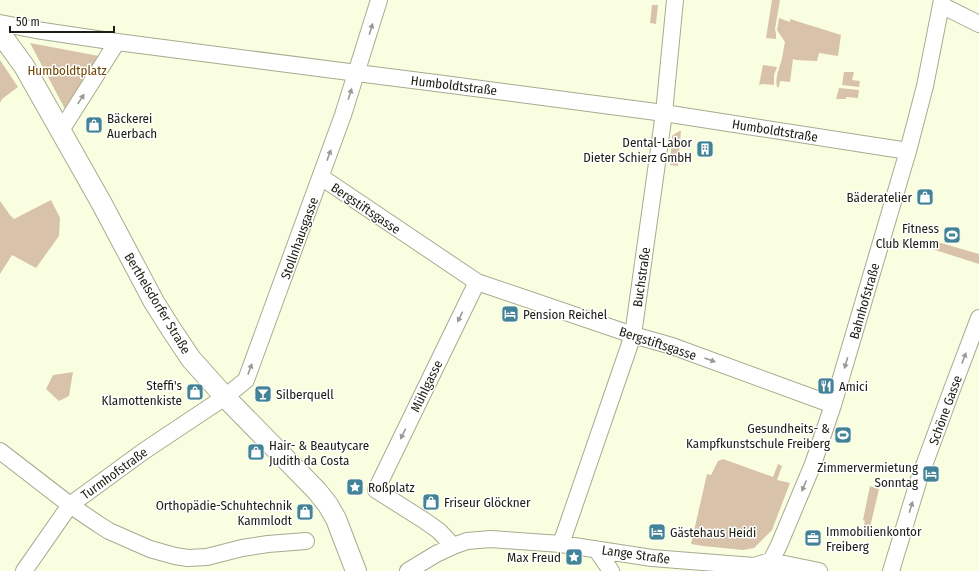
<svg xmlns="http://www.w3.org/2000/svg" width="979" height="571" font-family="'Fira Sans Condensed',sans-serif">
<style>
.green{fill:#d8c3aa}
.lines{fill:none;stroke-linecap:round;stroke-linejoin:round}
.minor-casing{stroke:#a7ab8f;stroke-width:18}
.tertiary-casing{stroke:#a7ab8f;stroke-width:22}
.minor{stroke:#fff;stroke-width:16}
.tertiary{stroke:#fff;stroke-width:20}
.oneway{fill:#999a95}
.labels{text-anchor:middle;stroke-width:3;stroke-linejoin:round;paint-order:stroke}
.park-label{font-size:13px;fill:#6e4603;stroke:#fff}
.street-label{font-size:13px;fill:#1c1e13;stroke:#fff}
.poi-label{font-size:13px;fill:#1c1e13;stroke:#fff;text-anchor:start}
</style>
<rect width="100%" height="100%" fill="#f9fee0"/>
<path class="green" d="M772,0H780L775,29L776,34V39L766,38Z
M652,5H658L656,24L650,23Z
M779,18L790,22V19L841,35L838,56L819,53L817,61L796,60L793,59L790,82L780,81L779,87H777C775,78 778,73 780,65C783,58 783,50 785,42L777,30Z
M30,43L99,56L65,109Z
M0,60L18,87L2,99L0,103Z
M763,65L777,67L774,75V85L763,84L759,85Z
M844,72H854L852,80L860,81L859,87L842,85Z
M839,88L859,90L858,98L846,97V99H836Z
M680,131H681L678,166L670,165L672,136L676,133Z
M51,200L60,218L59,236L36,268L12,255L0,274V201L10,215L14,219Z
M934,241L979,254V264L932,249Z
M73,372L69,396L59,401L46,389L53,375Z
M723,459L773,477L778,464L782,466L777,480L790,483L772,530L754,548L743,550L703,546L691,544L707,474L711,475L718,461Z
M870,486L879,489L868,536L861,534L865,521L863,520Z"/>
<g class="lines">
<g class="minor-casing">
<path id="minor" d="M941,5L979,24
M0,23L36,30L117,42L357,73L436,83L664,113L908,151
M60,132L117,42
M321,177L477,282L633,335L672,346L833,405
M0,451L70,505L98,524L109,531L150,549L175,556L188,558L207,557L242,548L268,544L306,541
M561,544L633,335L664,113L675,0
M453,546L439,531L425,521L376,490L477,282
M596,549L611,571
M24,571L70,505L144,451L225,397L246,380L343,115L379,0
M408,571L436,554L453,546L467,541L491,539L561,544L652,558L690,561L754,566L770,561L819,571
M766,571L779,545L813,464L833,405L908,151L925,86L942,0
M891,571L919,479L951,392L979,318"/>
</g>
<g class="tertiary-casing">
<path id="tertiary" d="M0,33L24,66L102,204L154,302L171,329L191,359L225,397L317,491L328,505L336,519L356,571"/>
</g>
<use href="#minor" class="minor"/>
<use href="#tertiary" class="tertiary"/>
</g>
<defs><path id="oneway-solid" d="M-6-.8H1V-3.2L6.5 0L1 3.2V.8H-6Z"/></defs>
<g class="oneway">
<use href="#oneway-solid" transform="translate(371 29) rotate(-73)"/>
<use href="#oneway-solid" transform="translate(350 94) rotate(-72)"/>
<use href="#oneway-solid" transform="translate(81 99) rotate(-57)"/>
<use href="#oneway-solid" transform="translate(329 155) rotate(-70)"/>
<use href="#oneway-solid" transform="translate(460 317) rotate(116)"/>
<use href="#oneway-solid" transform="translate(964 358) rotate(-69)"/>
<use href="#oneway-solid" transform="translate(710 360) rotate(20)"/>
<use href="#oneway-solid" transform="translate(846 363) rotate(106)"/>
<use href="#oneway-solid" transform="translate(250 369) rotate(-70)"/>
<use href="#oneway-solid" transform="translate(403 434) rotate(116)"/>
<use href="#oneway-solid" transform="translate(804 486) rotate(113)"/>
<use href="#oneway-solid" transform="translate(911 507) rotate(-73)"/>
</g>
<defs>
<g id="shop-square" transform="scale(0.9)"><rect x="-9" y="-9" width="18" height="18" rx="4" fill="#438397" stroke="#fff"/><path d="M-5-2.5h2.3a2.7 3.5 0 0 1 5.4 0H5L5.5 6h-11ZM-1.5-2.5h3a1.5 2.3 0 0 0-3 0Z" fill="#fff"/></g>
<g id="building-square" transform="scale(0.9)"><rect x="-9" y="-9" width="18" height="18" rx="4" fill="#438397" stroke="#fff"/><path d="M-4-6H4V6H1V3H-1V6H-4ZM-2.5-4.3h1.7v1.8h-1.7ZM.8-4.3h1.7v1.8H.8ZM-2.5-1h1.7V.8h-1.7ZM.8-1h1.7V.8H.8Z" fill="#fff"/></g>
<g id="stadium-square" transform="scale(0.9)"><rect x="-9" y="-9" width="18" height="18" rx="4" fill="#438397" stroke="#fff"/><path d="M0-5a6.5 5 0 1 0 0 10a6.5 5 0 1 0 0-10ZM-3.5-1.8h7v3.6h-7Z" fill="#fff"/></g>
<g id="hotel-square" transform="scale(0.9)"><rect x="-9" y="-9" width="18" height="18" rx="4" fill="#438397" stroke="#fff"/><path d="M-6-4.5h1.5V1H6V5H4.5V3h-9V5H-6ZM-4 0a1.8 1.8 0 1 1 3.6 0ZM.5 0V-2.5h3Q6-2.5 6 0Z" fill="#fff"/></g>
<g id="restaurant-square" transform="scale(0.9)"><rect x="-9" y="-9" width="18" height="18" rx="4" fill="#438397" stroke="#fff"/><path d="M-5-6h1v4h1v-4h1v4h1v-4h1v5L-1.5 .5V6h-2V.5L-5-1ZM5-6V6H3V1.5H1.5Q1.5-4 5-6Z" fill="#fff"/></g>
<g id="bar-square" transform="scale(0.9)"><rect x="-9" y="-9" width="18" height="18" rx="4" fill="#438397" stroke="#fff"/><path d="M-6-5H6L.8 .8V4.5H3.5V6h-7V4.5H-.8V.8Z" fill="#fff"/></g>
<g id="sight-square" transform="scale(0.9)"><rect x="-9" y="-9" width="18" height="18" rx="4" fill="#438397" stroke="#fff"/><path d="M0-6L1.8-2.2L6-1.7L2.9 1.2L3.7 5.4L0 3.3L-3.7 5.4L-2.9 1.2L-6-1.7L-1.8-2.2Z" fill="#fff"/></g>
<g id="office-square" transform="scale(0.9)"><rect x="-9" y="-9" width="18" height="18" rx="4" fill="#438397" stroke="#fff"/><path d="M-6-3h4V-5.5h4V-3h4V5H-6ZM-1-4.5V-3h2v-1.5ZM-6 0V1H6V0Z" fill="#fff"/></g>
</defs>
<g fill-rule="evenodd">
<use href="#shop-square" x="94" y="125"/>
<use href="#building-square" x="705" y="149"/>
<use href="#shop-square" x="925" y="197"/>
<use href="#stadium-square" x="952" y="235"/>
<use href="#hotel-square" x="510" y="314"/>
<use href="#restaurant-square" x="826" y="386"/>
<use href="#shop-square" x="195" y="392"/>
<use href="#bar-square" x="263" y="394"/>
<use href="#stadium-square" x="843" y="435"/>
<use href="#shop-square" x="256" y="452"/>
<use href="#hotel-square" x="931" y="474"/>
<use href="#sight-square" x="355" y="487"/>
<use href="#shop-square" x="431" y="502"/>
<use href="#shop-square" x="305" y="512"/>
<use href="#hotel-square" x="657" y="532"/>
<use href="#office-square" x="813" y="538"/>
<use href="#sight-square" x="574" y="557"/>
</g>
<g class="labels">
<g class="park-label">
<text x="67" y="75">Humboldtplatz</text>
</g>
<g class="street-label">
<text transform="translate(454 85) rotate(7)" y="5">Humboldtstraße</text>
<text transform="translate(775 130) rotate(9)" y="5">Humboldtstraße</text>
<text transform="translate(366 208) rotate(34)" y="5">Bergstiftsgasse</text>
<text transform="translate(299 238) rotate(-70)" y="5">Stollnhausgasse</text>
<text transform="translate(641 277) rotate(-82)" y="5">Buchstraße</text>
<text transform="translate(864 301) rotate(-74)" y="5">Bahnhofstraße</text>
<text transform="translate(158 303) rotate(59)" y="5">Berthelsdorfer Straße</text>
<text transform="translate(658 343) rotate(18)" y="5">Bergstiftsgasse</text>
<text transform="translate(426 386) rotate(-64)" y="5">Mühlgasse</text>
<text transform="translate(945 410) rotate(-70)" y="5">Schöne Gasse</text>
<text transform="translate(114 473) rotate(-36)" y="5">Turmhofstraße</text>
<text transform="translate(636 554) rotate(8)" y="5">Lange Straße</text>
</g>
<g class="poi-label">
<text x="107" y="123">Bäckerei<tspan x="107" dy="15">Auerbach</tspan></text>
<text x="692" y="147" text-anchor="end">Dental-Labor<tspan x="692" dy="15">Dieter Schierz GmbH</tspan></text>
<text x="912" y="202" text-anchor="end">Bäderatelier</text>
<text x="939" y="233" text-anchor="end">Fitness<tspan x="939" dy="15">Club Klemm</tspan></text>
<text x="523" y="319">Pension Reichel</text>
<text x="182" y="390" text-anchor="end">Steffi's<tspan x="182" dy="15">Klamottenkiste</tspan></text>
<text x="839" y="391">Amici</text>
<text x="276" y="399">Silberquell</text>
<text x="830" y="433" text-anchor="end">Gesundheits- &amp;<tspan x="830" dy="15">Kampfkunstschule Freiberg</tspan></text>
<text x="269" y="450">Hair- &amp; Beautycare<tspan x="269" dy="15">Judith da Costa</tspan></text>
<text x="918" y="472" text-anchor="end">Zimmervermietung<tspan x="918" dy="15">Sonntag</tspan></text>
<text x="368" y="492">Roßplatz</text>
<text x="444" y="507">Friseur Glöckner</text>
<text x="292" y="510" text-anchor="end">Orthopädie-Schuhtechnik<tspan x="292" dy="15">Kammlodt</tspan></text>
<text x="826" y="536">Immobilienkontor<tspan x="826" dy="15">Freiberg</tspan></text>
<text x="670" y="537">Gästehaus Heidi</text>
<text x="561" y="562" text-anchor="end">Max Freud</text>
</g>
</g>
<path d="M10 26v6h104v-6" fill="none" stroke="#1c1e13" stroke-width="2"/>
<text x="16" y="26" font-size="12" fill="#1c1e13" stroke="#ffffff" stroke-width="3" paint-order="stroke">50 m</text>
</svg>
